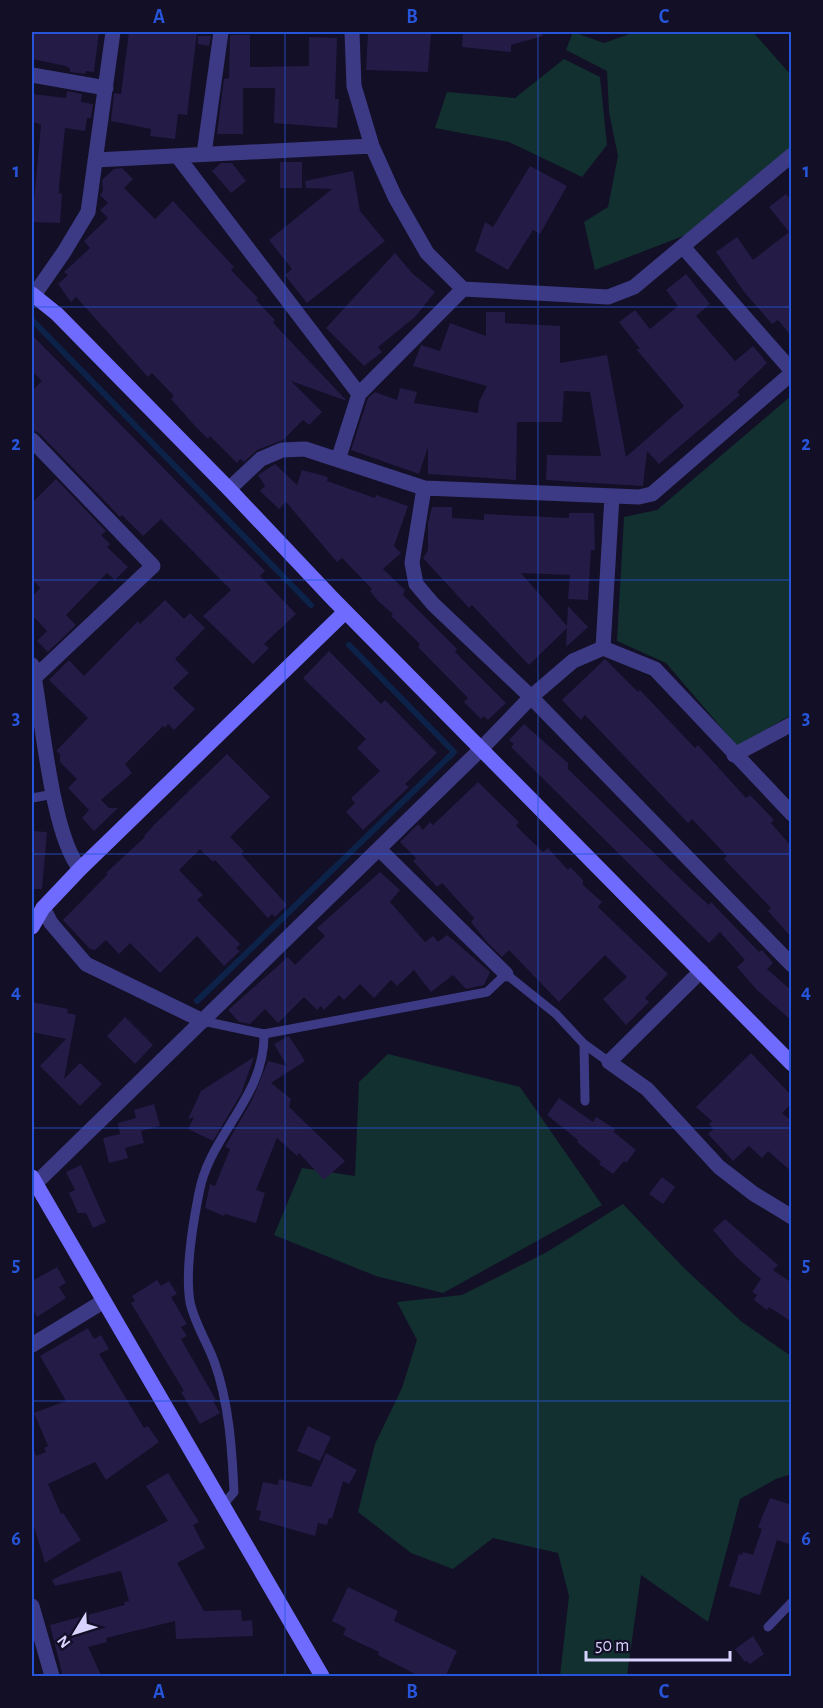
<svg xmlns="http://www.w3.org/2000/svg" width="823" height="1708" font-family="'Alegreya Sans',sans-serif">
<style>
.green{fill:#12302f}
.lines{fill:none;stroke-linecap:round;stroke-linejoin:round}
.stream{stroke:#0c2248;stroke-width:6}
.building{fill:#241b47}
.lane{stroke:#3d3a85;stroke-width:9}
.street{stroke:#3d3a85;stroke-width:15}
.secondary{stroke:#6f6bff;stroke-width:15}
.grid{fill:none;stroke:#2655da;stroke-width:1.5;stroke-opacity:0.55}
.neatline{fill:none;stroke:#2655da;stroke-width:2}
.grid-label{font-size:20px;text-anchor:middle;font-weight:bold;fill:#2655da}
</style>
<rect width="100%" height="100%" fill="#130f26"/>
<path class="green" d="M573,32L604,43L635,32H753L791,75V148L696,231L595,270L584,222L608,207L618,156L609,112L607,71L566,50Z
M564,59L600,77L607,145L582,177L509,142L435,128L447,92L515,98Z
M791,396V715L737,746L666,663L617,641L624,517L657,510Z
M388,1054L520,1087L602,1205L443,1293L376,1276L274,1235L302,1168L355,1176L359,1082Z
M623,1204L684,1268L742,1322L791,1356V1474L776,1479L740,1499L708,1622L641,1575L627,1676H560L569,1596L558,1553L493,1538L453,1569L411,1553L358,1512L375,1444L402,1388L417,1340L397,1302L462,1295L547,1252Z"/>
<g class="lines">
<path class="stream" d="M32,320L311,605
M197,1001L454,752L349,645"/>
</g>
<path class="building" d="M32,32H99L94,72L86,71L85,74L70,72V69L66,66L32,59Z
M129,32H197L187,115L178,114L175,139L150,136L151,129L111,121L114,93L121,94Z
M368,32L431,33L428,72L366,70Z
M463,32H542L543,36L511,45V52L462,47Z
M230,35H250V67L309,66V37L337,38L335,99H339L337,128L274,123L275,88H243V134H217L224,79L229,78Z
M198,36H211L209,46L198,44Z
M67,91L82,94L81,102L93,104L91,118H87L85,131L65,128L59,187V193L62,194L60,223L32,222L41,125L32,121V94L66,98Z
M280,162H302V188H280Z
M221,163H232L246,181L231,193L212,171Z
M530,166L567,186L540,234L533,230L508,270L475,251L485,222L493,227Z
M122,168L133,179L124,188L155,219L173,201L234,267L231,270L258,298L256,300L275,320L273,322L276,326L347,401L291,381L322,412L309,425L303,420L283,440L257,450L244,462L240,459L237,463L210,436L208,439L196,427L171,399L174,396L152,373L148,377L76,297L71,302L58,284L68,275L64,272L90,248L84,241L108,218L100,210L108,203L100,195L103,191L102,180L114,169Z
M353,171L360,211L385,241L307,303L285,275L292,269L269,240L332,189L306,188L305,181Z
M786,194L792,202V337L778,320L772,324L745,293L716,252L737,237L753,260L789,232L769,207Z
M395,253L412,273L435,292L415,317L378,347L382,352L364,366L326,328Z
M686,274L710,304L696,316L735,361L753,346L767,363L737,392L740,395L659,464L647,451L643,486L546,480L547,455L601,456L590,392L564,391L562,422H517L516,480L428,474V447L419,474L351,450L368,398L375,392L397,400L400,388L417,392L414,403L478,413L479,402L487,386L413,366L421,345L440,351L450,323L486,336V312H505V323L560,326V363L607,355L626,457L684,406L636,349H640L619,322L635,310L650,329L678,306L666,290Z
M32,335L265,571L260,576L296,614L264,644L269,648L253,664L203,616L231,590L161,519L143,536L122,515L120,517L39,433L32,430V391L42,381L32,371Z
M275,464L297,485L302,470L328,477L327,481L375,498L376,495L408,506L394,546L401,553L383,569L405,590L403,595L457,649L455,652L506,703L488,720L484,716L481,719L464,702L468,698L418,647L420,644L391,616L393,614L378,601L370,591L372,589L342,558L337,562L286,502L279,509L260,491L265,486L258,475Z
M56,479L106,531L101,535L110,544L107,547L128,567L115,580L107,573L66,615L76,625L48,652L37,641L47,631L32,615V597L40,588L32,579V503Z
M432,507H452V518L484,520V514L569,518V513H594L595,550H591L588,600L568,599L570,575L521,573L567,626L568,606L588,627L566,647L567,628L529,665L472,605L469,608L423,558L428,550V523Z
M165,600L184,619L190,613L205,628L175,659L189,673L173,688L195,709L174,730L168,724L165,728L163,726L125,764L132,773L101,800L109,808H118L94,831L82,818L89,810L68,788L77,779L60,762V754L56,751L88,718L49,680L69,660L84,676L138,621L140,624Z
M329,651L381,704L385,700L437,753L405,784L409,787L363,830L346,812L355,803L351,798L380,771L357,748L366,739L303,678Z
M605,659L638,692L640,690L695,748L698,745L746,798L750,795L774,820L771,823L792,847V938L768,911L771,908L724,859L727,856L692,819L688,823L585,715L581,720L562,700Z
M524,724L568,763V769L689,887L709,905L711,902L759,952L762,950L773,963L767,969L792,991V1021L757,990L737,967L745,960L720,932L709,943L511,747L514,744L509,740Z
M227,754L270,797L230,837L244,851L241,854L287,905L275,917L272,914L268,918L215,860L213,862L200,849L179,870L203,895L197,900L240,944L236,948L240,951L224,966L197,936L160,973L130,943L119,954L106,940L95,950L90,949L63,920L108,874L106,873L145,837L144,836L154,825Z
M478,782L519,822L516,826L543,852L548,848L568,870L570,867L583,880V885L602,902L598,907L668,974L645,998L649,1002L626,1025L603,999L627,977L605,955L559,1002L509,950L502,957L486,941L471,922L474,918L442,883L437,887L413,861L416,858L400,842L418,824L423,830L430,822L433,825Z
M32,831L47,832L42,889H32Z
M380,872L400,890L390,902L425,942L433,936L438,942L447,935L452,939L490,972L484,985L466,989L453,975L431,992L414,970L397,986L391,980L374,998L360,984L344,1000L339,995L324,1010L321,1006L317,1010L304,997L278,1023L265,1009L250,1024L239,1022L228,1010L288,957L295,965L325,936L317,928Z
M32,1002L68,1009L67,1013L76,1015L64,1079L80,1063L102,1084L80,1106L40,1066L66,1039L32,1032Z
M125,1017L153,1045L135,1064L107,1036Z
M289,1036L305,1061L271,1083L291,1099L289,1107L345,1161L324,1180L299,1153L297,1156L277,1138L256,1190L265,1193L256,1223L225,1214L224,1216L205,1208L210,1184L215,1186L230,1149L225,1147L252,1100L268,1061L287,1066L274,1044Z
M751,1053L792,1096V1103L782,1113L792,1121V1172L768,1151L762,1158L749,1146L733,1161L708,1134L713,1129L709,1124L712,1121L696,1107Z
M254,1057L241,1094L213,1141L188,1129L194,1117L188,1119L201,1091Z
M559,1098L593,1122L596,1117L615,1129L614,1132L636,1150L626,1163L624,1161L613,1174L599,1164L601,1162L577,1142L578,1140L547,1115Z
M154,1104L160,1126L141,1131L144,1143L125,1148L128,1158L109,1163L103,1138L120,1134L118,1123L136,1118L134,1110Z
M81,1165L106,1222L93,1228L86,1213H78L69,1193L75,1190L66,1172Z
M662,1177L675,1187L663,1204L649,1194Z
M725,1219L778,1265L773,1270L792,1283V1322L769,1307L767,1310L754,1300L757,1295L752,1292L761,1279L735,1256L713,1230Z
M57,1267L66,1283L59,1287L66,1298L37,1317L32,1307V1281Z
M157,1280L161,1286L169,1281L177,1294L171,1297L187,1324L181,1327L187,1336L181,1339L216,1400L213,1401L220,1413L200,1424L181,1392L184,1391L131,1303L135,1301L132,1296Z
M88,1328L94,1339L101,1335L109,1349L99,1354L144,1428L148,1426L159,1442L106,1480L95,1462L48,1484L61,1514L63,1513L81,1540L45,1563L32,1520V1445L36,1456L46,1452L44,1448L48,1446L34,1413L66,1401L40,1356Z
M308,1426L331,1437L320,1461L297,1451Z
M326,1453L357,1470L349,1484L343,1481L332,1519L329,1518L327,1525L318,1523L315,1536L259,1520L261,1511L256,1510L263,1482L278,1485L279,1479L311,1487Z
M168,1473L199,1522L193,1525L205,1548L177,1563L204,1611L241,1610L242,1621L252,1620L253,1636L176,1639L175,1621L106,1638L107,1642L88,1647L102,1677H63L50,1625L125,1605L124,1602L129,1601L121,1571L55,1586L52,1580L168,1521L146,1486Z
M770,1498L792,1505V1545L777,1540L760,1595L729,1586L739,1554L742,1555L743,1552L753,1555L762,1529L758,1527Z
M348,1587L398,1611L394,1621L457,1651L445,1677H421L378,1655L379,1652L343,1635L346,1628L332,1621Z
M753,1636L764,1654L750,1664L747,1661L745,1662L735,1649Z"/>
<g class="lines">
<path class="lane" d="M32,798L54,794
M203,1021L264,1034L487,992L506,974L556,1014L584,1044L609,1062
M584,1044L585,1101
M223,1505L234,1492C232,1449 229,1402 214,1361C207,1342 194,1322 190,1302C185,1272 193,1223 199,1193C209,1135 265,1098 264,1034
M768,1627L792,1602"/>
<path class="street" d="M352,32L354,86L372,146L395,197L427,253L463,289L608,297L634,287L792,155
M32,75L106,88
M204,154L221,32
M178,157L359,394
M95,160L372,146
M684,248L792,371
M32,298L64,252L88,212L113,32
M32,440L153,566L34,678
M338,460L359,394L463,289
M424,488L412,563L416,584L433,604L531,697L792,965
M229,489L261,459L282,450L305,449L424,488L639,497L652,494L792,373
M603,648L612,496
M32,665C42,714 51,834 80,869
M734,755L792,724
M379,849L506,974
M43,908L51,923L86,964L203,1021
M701,971L609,1062L647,1089L719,1167L754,1194L792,1217
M32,1187L481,749L531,697L573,661L603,648L655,669L792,814
M32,1345L104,1301
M32,1606L52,1676"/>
<path class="secondary" d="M32,294L57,314L229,489L333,599L792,1064
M32,927L43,908L80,869L345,612
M32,1177L322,1676"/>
</g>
<path class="grid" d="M285,32V1676M538,32V1676M32,307H792M32,580H792M32,854H792M32,1128H792M32,1401H792"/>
<rect width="823" height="1708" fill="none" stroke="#130f26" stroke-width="66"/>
<g transform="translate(75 1633) rotate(232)" stroke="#130f26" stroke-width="4.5" paint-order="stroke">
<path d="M0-4.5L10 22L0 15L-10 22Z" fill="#d9d4ff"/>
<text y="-9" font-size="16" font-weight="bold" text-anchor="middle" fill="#d9d4ff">N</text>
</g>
<path d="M586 1651v9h144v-9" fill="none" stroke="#d9d4ff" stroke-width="3"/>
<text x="595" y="1651" font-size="18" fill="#d9d4ff" stroke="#130f26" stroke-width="4.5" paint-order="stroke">50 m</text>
<rect x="33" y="33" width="757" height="1642" class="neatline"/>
<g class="grid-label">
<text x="159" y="23">A</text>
<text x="412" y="23">B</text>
<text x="664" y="23">C</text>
<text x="16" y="177">1</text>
<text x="806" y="177">1</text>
<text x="16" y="450">2</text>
<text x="806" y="450">2</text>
<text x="16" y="724">3</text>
<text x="806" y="724">3</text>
<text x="16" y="998">4</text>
<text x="806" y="998">4</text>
<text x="16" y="1271">5</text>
<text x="806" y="1271">5</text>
<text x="16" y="1545">6</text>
<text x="806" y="1545">6</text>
<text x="159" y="1698">A</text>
<text x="412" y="1698">B</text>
<text x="664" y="1698">C</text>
</g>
</svg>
